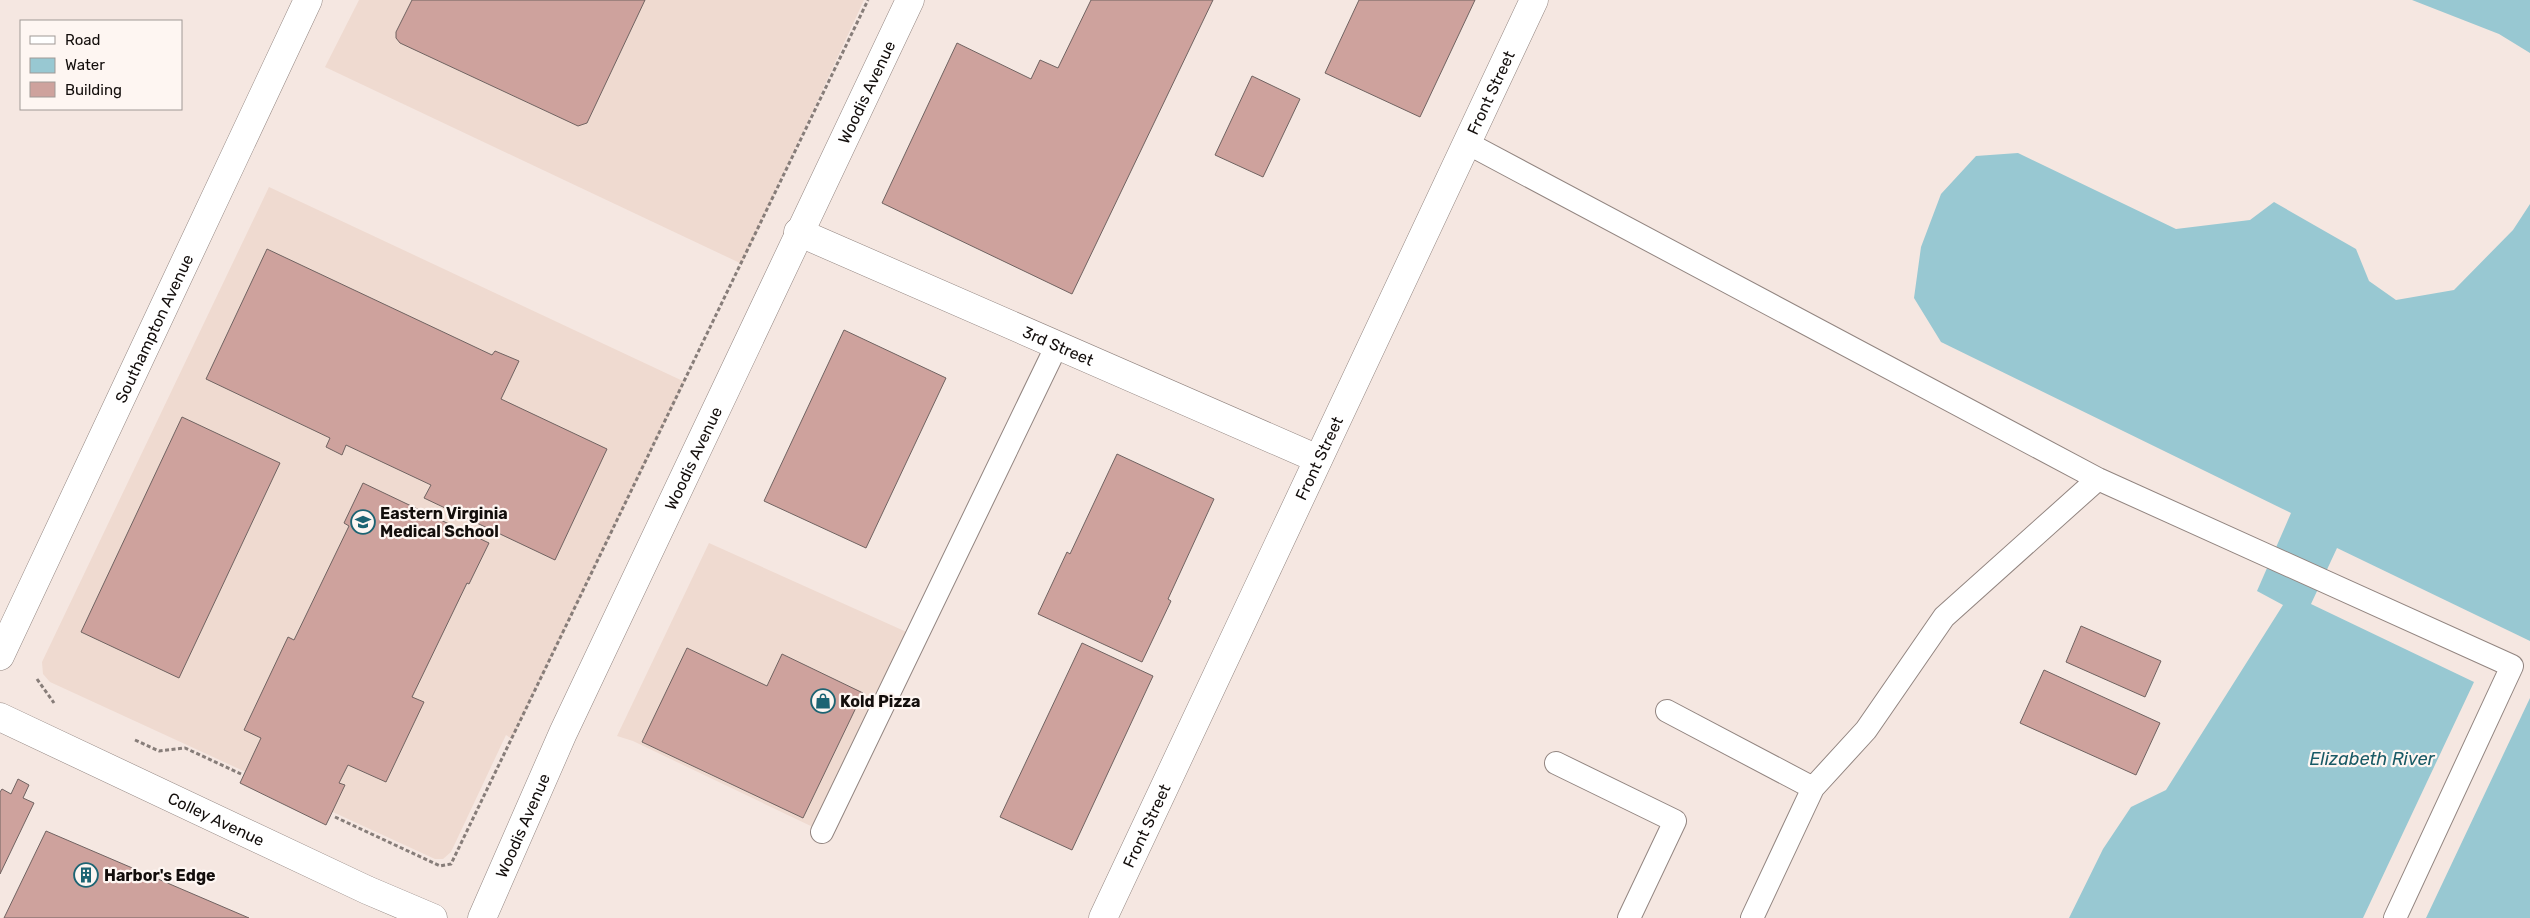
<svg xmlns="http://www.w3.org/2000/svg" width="2530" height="918" font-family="Rubik,sans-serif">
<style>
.built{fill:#efdad0}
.water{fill:#98c8d2}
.pier{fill:#f5e7e1}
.building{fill:#cea29d;stroke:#706361}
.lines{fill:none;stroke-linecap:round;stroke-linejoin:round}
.service-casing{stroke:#928580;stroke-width:24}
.minor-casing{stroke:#928580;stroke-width:29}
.path{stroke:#877d79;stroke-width:3;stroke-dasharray:4 2.5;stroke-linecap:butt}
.service{stroke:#fff;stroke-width:22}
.minor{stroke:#fff;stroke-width:28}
.labels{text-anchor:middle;stroke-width:4.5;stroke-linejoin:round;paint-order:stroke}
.street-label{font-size:16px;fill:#130e0c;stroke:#fef6f2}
.poi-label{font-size:16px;font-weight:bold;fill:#130e0c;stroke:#fef6f2;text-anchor:start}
.water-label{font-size:18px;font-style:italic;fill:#195a66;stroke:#fef6f2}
</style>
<rect width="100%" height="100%" fill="#f5e7e1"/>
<path class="built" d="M359,0H864L742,264L325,67Z
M269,187L685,382L512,739L506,735L451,852L443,859H435L50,682L43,674L42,662Z
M709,543L911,634L815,828L633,741L617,736Z"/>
<path class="water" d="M2412,0H2530V53L2499,34Z
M2018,153L2176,229L2250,220L2274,202L2356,249L2369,281L2396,300L2454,290L2513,230L2530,204V918H2069L2103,849L2131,807L2166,790L2283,605L2257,591L2291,513L1941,342L1914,298L1921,247L1941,194L1976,156Z"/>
<path class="pier" d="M2337,548L2530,641V698L2426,918H2363L2474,682L2311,604Z"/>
<path class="building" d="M412,0H645L587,123L578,126L400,43L396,38V32Z
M1091,0H1213L1072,294L882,203L957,43L1031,79L1040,60L1058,68Z
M1359,0H1475L1420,117L1325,73Z
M1252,76L1300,99L1263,177L1215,155Z
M267,249L492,355L495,351L519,361L501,399L607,449L555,560L424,498L431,485L346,445L342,455L326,447L330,438L206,379Z
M844,330L946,378L866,548L764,501Z
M182,417L280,463L179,678L81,632Z
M1117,454L1214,499L1168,599L1171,601L1142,662L1038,614L1067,552L1070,554Z
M363,483L489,543L469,584L467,583L412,697L424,702L386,782L348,765L339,783L345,785L326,825L240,783L261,738L244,730L288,637L294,640L349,526L344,523Z
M2081,626L2161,661L2145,697L2066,662Z
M1082,643L1153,676L1072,850L1000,817Z
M687,648L767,686L782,654L863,693L803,818L642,742Z
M2044,670L2160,723L2136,775L2020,723Z
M18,779L29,785L23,798L34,803L0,874V792L2,789L11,794Z
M46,831L249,918H4Z"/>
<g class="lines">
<g class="service-casing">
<path id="service" d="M1467,143L2098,479L2512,666L2395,918
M1667,711L1813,788L1752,918
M1556,763L1675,821L1629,918
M1813,788L1866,730L1944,617L2098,479
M822,832L1057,345"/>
</g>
<g class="minor-casing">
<g id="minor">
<path id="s1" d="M798,232L1318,459"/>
<path id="s2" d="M0,656L308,0"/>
<path id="s3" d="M0,717L367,890L433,918"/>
<path id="s4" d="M482,918L563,733L910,0"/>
<path id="s5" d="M1103,918L1534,0"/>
</g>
</g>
<path class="path" d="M37,679L54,703
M135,740L159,751L185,748L241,774
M335,817L440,866L451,864L868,0"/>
<use href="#service" class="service"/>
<use href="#minor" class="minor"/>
</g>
<defs>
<g id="university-ring" transform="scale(1.25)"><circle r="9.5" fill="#fef6f2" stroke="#1c6473" stroke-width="1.5"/><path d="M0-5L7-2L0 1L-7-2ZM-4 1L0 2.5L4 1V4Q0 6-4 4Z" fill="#1c6473"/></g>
<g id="shop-ring" transform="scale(1.25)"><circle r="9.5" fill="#fef6f2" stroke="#1c6473" stroke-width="1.5"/><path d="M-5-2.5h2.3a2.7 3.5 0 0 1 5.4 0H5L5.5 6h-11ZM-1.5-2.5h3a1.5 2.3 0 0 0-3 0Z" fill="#1c6473"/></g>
<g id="building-ring" transform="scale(1.25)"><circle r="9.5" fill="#fef6f2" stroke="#1c6473" stroke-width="1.5"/><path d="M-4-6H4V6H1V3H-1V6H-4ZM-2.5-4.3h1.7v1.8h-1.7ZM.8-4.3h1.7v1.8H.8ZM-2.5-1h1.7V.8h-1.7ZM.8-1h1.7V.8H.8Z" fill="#1c6473"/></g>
</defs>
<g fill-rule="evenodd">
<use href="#university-ring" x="363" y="522"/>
<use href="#shop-ring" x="823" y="701"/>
<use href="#building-ring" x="86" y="875"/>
</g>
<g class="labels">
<g class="street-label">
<text dy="6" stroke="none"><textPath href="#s4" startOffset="911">Woodis Avenue</textPath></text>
<text dy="6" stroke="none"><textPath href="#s5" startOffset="912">Front Street</textPath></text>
<text dy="6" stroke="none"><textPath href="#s2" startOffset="362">Southampton Avenue</textPath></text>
<text dy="6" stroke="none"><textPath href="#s1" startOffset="284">3rd Street</textPath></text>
<text dy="6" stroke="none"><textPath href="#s4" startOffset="506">Woodis Avenue</textPath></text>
<text dy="6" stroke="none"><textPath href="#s5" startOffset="508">Front Street</textPath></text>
<text dy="6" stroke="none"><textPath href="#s3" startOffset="239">Colley Avenue</textPath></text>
<text dy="6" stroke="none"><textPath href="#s4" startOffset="101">Woodis Avenue</textPath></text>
<text dy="6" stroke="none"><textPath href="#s5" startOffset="102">Front Street</textPath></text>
</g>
<g class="poi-label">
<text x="380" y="519">Eastern Virginia<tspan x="380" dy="18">Medical School</tspan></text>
<text x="840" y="707">Kold Pizza</text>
<text x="104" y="881">Harbor's Edge</text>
</g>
<g class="water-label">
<text x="2372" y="765">Elizabeth River</text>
</g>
</g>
<rect x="20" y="20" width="162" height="90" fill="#fef6f2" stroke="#a09996"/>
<rect x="30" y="36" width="25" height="8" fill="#ffffff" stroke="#a09996"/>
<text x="65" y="45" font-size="15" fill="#130e0c">Road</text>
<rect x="30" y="58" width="25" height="15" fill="#98c8d2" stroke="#a09996"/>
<text x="65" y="70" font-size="15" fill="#130e0c">Water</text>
<rect x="30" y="82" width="25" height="15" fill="#cea29d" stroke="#a09996"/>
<text x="65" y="95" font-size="15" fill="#130e0c">Building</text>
</svg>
